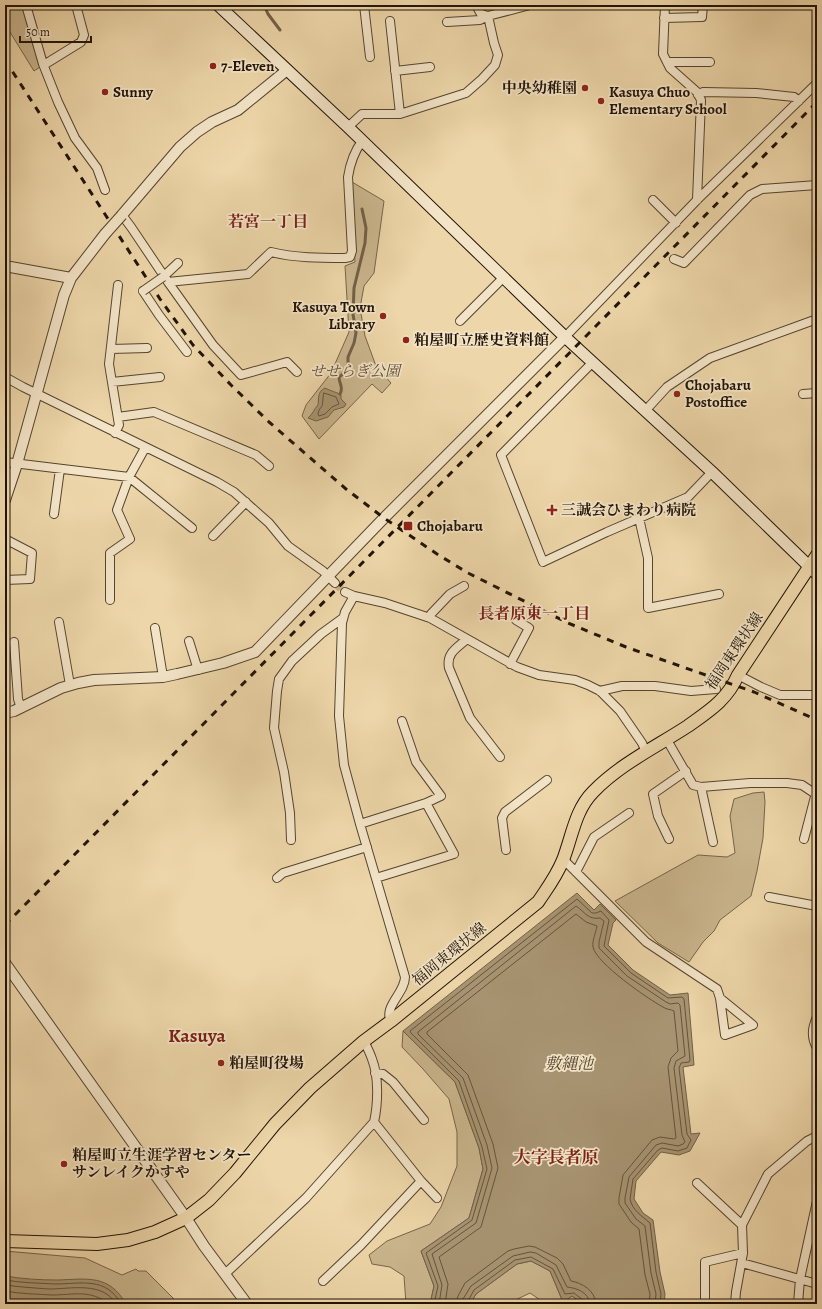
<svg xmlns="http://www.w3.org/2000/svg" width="822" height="1309" font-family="Alegreya,'Noto Serif JP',serif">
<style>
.green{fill:#cab58d;stroke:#76644a}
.water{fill:#a89472;stroke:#726047}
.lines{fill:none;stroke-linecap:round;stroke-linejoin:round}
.shore{stroke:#64543c;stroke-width:1}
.stream{stroke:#726047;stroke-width:3}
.minor-tunnel{stroke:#c4af88;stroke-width:8;stroke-dasharray:8 4;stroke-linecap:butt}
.minor-casing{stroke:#54442f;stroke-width:10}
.tertiary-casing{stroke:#54442f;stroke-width:12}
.secondary-casing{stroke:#211306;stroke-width:13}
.primary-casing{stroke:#211306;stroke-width:14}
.minor{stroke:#f3e4c7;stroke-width:8}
.tertiary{stroke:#f3e4c7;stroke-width:10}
.secondary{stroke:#f3e4c7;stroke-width:11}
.primary{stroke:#edd6a9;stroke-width:12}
.rail{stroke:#211306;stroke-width:3;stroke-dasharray:7 7;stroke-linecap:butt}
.minor-bridge-casing{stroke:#54442f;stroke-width:10;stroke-linecap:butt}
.tertiary-bridge-casing{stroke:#54442f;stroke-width:12;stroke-linecap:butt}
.minor-bridge{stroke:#f3e4c7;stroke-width:8}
.tertiary-bridge{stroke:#f3e4c7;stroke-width:10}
.poi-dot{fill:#8f2418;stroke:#f3e4c7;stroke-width:1.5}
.labels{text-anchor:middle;stroke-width:3.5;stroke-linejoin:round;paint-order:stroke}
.poi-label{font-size:15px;font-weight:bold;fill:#211306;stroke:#f3e4c7;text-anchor:start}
.park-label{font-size:15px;font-style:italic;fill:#5c4c35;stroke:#f3e4c7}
.street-label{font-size:15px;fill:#211306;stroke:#f3e4c7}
.neighbourhood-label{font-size:16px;font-weight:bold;fill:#7a1f14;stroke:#f3e4c7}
.water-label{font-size:16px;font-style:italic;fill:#574731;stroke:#f3e4c7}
.quarter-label{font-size:17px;font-weight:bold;fill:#7a1f14;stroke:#f3e4c7}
.district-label{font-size:19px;font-weight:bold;fill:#7a1f14;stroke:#f3e4c7}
</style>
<rect width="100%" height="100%" fill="#edd6a9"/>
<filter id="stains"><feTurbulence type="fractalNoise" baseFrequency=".005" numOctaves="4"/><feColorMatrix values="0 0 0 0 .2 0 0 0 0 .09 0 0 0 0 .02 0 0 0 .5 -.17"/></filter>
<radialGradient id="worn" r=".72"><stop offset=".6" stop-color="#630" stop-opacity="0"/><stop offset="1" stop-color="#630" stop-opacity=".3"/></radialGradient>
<path class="green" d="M5,5H22L40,67L34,71L5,24Z
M352,182L384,201L374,273L364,286L360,308L365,336L376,366L391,383L382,393L372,384L319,439L302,416L306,405L331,373L349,332L345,266L355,262Z
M764,792L765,802L763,838L757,871L751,896L720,920L714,931L703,942L689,962L658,943L615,901L698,855L727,857L735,853L730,816L734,799L753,793Z
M403,1031L455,1082L479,1148L483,1169L469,1218L421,1251L434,1286L430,1304H406L404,1276L390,1267L372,1264L369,1255L387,1241L430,1224L441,1207L457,1166V1132L449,1099L423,1069L402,1047Z
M5,1251L85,1258L122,1275L136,1269L138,1271H146L179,1304H5Z
M531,1261L550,1271L563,1302L572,1296L583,1304H546L530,1293L507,1304H470L476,1294L517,1264Z"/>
<path class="water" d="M325,388C330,391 337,392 341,395V399L346,404L344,407L334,410L328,417L316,421L308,418C313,414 314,409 318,405C319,398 317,392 325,388Z
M577,893L594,910L600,904L616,920L613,923L608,945L633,970L670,995L688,993L694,1065L683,1067L691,1134L700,1133L690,1151L679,1155L661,1152L636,1181L634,1199L643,1213L653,1220L660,1272L665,1294L664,1304H583L572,1296L563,1302L550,1271L531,1261L517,1264L476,1294L470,1304H430L434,1286L421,1251L469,1218L483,1169L479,1148L455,1082L403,1031Z
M5,1276C23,1279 40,1280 58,1280C87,1279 109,1274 126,1304H5Z"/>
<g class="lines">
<path class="shore" d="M324,393L336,397L339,404L332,407L325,414L319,416L318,414L319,410L322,406Z
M5,1280C22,1283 38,1283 55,1284C81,1284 106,1276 121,1304
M5,1285C20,1287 34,1288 49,1289C71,1289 103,1281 116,1304
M5,1291C21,1294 36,1294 52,1295C74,1295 90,1289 109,1304
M434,1304L438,1286L426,1253L472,1220L487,1169L482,1147L459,1081L411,1033L410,1031L577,899L592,913H596L601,911L609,920L604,946L631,973L668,998L682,997L684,999L690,1060L689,1062L681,1063L679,1068L687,1134L691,1140L687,1148L678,1151L662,1148L658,1150L633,1179L630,1199C632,1210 642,1216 650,1223L656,1272L661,1294L660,1304
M439,1304L442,1285L432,1254L476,1223L492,1168L487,1145L463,1078L418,1034V1032L576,906C585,912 588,920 600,918L604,921L599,942V948L627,976L666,1002L670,1004L678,1003L680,1005L685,1056L676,1061L674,1068L682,1135L685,1142L683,1144L678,1146L662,1143L656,1145L629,1177L625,1198V1203L636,1219L645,1226L651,1273L656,1294L655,1304
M445,1304L448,1284L439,1257L481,1227L498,1168L493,1144L468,1075L427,1034V1032L576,914L586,922L597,926C596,933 592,940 593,947C596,963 648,999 663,1007C667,1010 671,1009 674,1011L678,1051L671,1058L668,1067L676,1138L674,1139L660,1137L652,1140L623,1175L619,1198V1204L631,1222L639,1229L645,1275L650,1294L649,1304
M456,1304L458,1296L465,1283L508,1251L514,1249L529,1246L535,1247L557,1258L563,1264L571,1281C582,1283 595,1290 596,1304
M462,1304L463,1299L471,1286L513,1256L530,1252L536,1253L556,1265L567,1287C576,1288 589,1292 590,1304
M467,1304L468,1301L474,1290L515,1260L531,1257L553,1269L565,1294L574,1293L583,1300L585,1304"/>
<path class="stream" d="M264,5L268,14L280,30
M340,394C344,387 339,384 339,377L348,370V357L354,343L356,333L353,314L354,288L365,243L366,228L362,209"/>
<path class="minor-tunnel" d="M335,583L345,592"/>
<g class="minor-casing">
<path id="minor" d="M26,5L43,64L58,102L75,138L97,168L105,190
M364,5L370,57
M476,5L481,14L488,16
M665,5L663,54L670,68L697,92L701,100L697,200
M664,18L702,17L703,5
M390,21L400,114
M447,22L480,20L488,16L530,5
M667,62H710
M43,64L47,63L81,42L84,35L76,5
M395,71L430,67
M698,95L703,92L756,93L794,97L799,101
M348,127L362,114H400L466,93L482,79L495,65L498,55L494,43L488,16
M653,200L676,223
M122,215L131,227L168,282L248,274L271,252C295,258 320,258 345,258L350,257L352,251L348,177C350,164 354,152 362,141
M674,259L684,263L750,195L762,189L817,185
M163,277L178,263
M168,282L213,345L241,375L287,362L297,372
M143,291L159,315L187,352
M460,321L504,277
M565,337L697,200L817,83
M111,349L147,348
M593,362L501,455L543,562L607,532L688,497L712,472
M5,377L23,387L217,482L234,492L269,523L288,546L323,571L335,583
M112,382L160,377
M803,394L817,393
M646,410L667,387L710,358L817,319
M118,417L154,412L256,455L269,466
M115,433L119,425L109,364L118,285
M5,462L129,477L192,528
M54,514L60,469
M639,518L648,558V608L719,594
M213,536L246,502
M5,539L32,553L30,579L5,580
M345,592L354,596L385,603L430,618L517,667L539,675L575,680L588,685L600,691L620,711L642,743L646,752
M354,596L345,612L342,623L339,716L344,765L360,824L405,977C405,993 383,1007 391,1021
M110,600V553L130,539L117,510L129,477L145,448
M430,618L431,614L450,594L464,586
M59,622L70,685
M155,628L163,677
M467,639C457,648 446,653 449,668L470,718L500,757
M189,641L198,670
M14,642L18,699L21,708
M510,664L529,628L516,620
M738,675L761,687L780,695H817
M600,691L622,686H655L691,691L716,689
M667,740L693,785L701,787L750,783H787L802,785L817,795
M701,787L713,842
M360,824L426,803L441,796L416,762L402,721
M669,839L658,816L653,794L686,771
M804,839L817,789
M291,840L290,813L284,772L274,728L277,691L279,679L292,661L321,634L343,618
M506,850L502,818L505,812L547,780
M563,859L646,942L717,989L720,998L725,1035L753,1025L720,998
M576,872L594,837L629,813
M277,878L283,873L367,847
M376,878L454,854L426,803
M769,897L817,906
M817,1017C812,1028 811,1037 817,1048
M375,1073L383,1074L393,1082L424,1120
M421,1181L437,1198
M697,1183L742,1225
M742,1263L817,1284
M225,1274L306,1198L374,1122C378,1104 379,1077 372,1059C370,1053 367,1047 364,1041
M323,1281L361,1245L421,1181L374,1122
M705,1304V1262L743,1253
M735,1304L736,1292L743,1253L742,1225L768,1174L807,1141L817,1136
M798,1304L800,1279L817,1201"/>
</g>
<g class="tertiary-casing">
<path id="tertiary" d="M122,215L180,147L197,132L212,122L238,110L287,70
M5,266L71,278L105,234
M5,500L17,464L64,295L71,278
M5,713L14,711L61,688L78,683L94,680L163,677L177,674L223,663L255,652L384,518L565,337
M5,963L186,1218L204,1246L247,1304"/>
</g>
<g class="secondary-casing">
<path id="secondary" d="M218,5L348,127L565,337L712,472L817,574"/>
</g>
<g class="primary-casing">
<path id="primary" d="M5,1241L97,1244L128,1240L155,1232L186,1218L209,1200L235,1173L275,1124L310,1088L364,1041L391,1021L538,902C548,887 556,877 563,860C572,837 575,810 593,792C620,764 656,747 688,726C709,711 727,700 738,675L817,555"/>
</g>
<use href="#minor" class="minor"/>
<use href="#tertiary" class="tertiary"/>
<use href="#secondary" class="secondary"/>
<use href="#primary" class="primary"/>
<path class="rail" d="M5,60L160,299L193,345L231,385L269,422L346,489L384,518L437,554L468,573L568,623L626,647L754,692L817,720
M5,925L817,102"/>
<g class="minor-bridge-casing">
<path id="minor-bridge" d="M143,291L163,277"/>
</g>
<g class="tertiary-bridge-casing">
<path id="tertiary-bridge" d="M105,234L122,215"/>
</g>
<use href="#minor-bridge" class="minor-bridge"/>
<use href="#tertiary-bridge" class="tertiary-bridge"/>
</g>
<g class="poi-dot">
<circle cx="213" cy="66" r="4"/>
<circle cx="585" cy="88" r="4"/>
<circle cx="105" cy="92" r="4"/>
<circle cx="601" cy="101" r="4"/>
<circle cx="383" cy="316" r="4"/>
<circle cx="406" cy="340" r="4"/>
<circle cx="677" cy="394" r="4"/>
<path d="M550 504h4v4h4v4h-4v4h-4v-4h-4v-4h4z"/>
<rect x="403" y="521" width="10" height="10" rx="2"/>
<circle cx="221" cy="1063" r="4"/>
<circle cx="64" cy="1164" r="4"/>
</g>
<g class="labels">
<g class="poi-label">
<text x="221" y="71">7-Eleven</text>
<text x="577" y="93" text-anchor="end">中央幼稚園</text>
<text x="113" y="97">Sunny</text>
<text x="609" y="97">Kasuya Chuo<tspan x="609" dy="17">Elementary School</tspan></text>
<text x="375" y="312" text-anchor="end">Kasuya Town<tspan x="375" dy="17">Library</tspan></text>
<text x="414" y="345">粕屋町立歴史資料館</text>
<text x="685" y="390">Chojabaru<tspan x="685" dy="17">Postoffice</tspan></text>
<text x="561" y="515">三誠会ひまわり病院</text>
<text x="417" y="531">Chojabaru</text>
<text x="229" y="1068">粕屋町役場</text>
<text x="72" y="1160">粕屋町立生涯学習センター<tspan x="72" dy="17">サンレイクかすや</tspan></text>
</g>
<g class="park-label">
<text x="355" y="376">せせらぎ公園</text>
</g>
<g class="street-label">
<text transform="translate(734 651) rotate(-56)" y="5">福岡東環状線</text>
<text transform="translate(449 954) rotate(-39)" y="5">福岡東環状線</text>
</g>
<g class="neighbourhood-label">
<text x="268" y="227">若宮一丁目</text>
<text x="534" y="619">長者原東一丁目</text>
</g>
<g class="water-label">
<text x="569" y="1069">敷縄池</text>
</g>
<g class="quarter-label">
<text x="556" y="1163">大字長者原</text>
</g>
<g class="district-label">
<text x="197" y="1042">Kasuya</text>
</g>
</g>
<rect width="822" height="1309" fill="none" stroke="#edd6a9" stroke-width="20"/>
<rect x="6" y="6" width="810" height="1297" fill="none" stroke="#211306" stroke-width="2"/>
<rect x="10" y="10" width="802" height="1289" fill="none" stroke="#211306"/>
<path d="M20 36v6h71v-6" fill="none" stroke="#211306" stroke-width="2"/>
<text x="26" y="36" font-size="12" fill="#211306" stroke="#f3e4c7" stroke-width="3" paint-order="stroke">50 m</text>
<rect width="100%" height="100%" filter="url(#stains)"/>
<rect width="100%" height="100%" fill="url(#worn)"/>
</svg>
